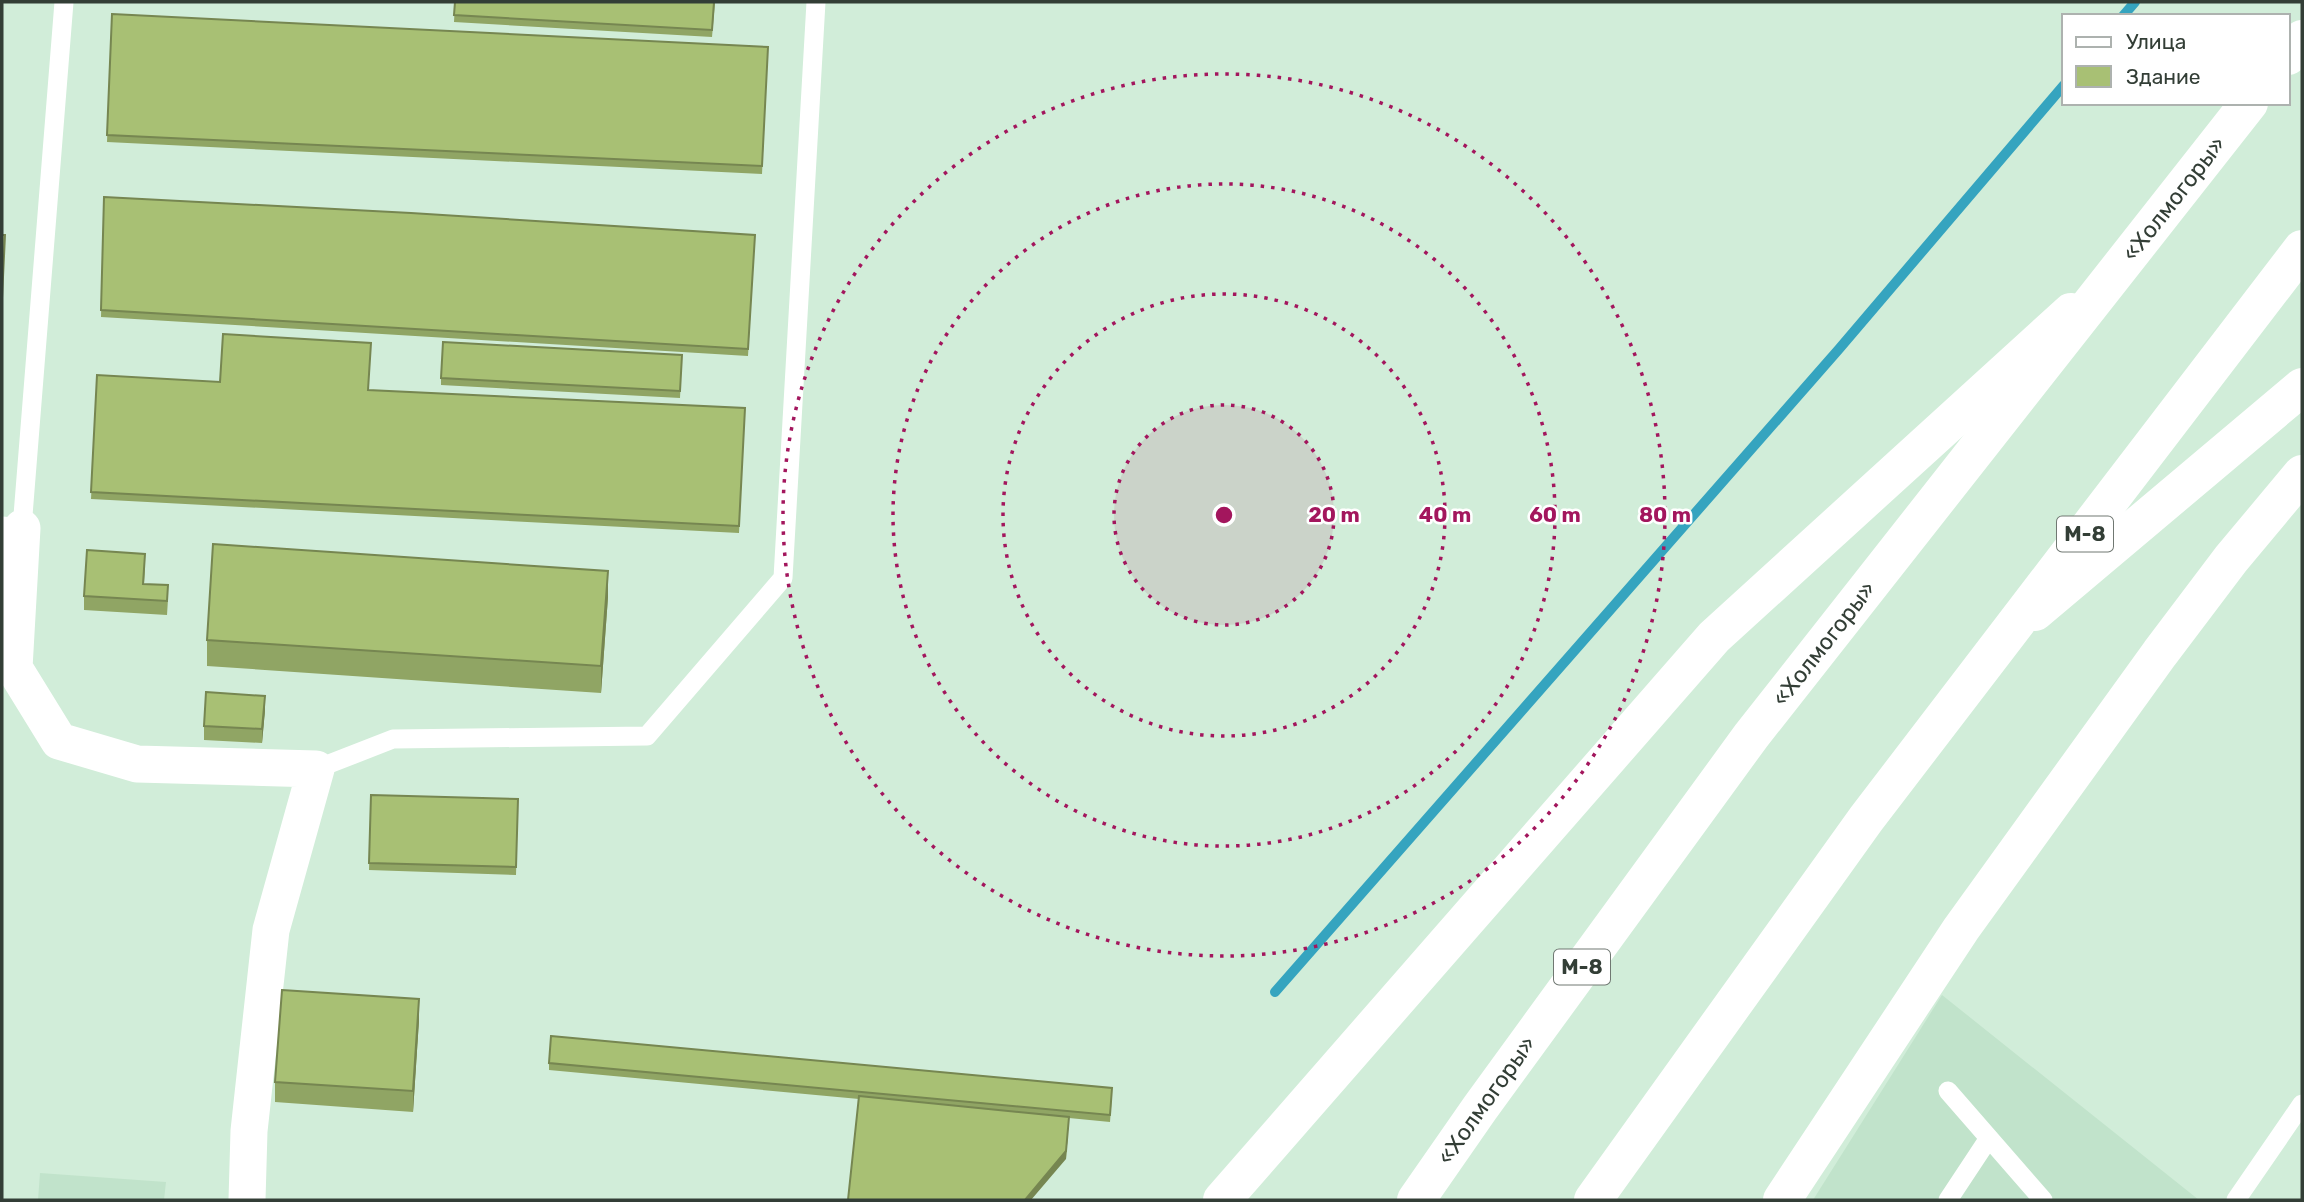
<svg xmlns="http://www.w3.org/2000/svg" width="2304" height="1202" font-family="Rubik,sans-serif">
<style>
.built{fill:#c1e3cb}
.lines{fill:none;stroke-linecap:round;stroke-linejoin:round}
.stream{stroke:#35a4bf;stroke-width:10}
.lane{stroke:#fff;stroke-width:19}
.street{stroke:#fff;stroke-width:37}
.secondary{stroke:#fff;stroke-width:38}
.highway{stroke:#fff;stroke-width:38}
.wall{fill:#90a564}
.shaded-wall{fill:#768651}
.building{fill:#a8c074;stroke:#768651;stroke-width:2}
.ring{fill:none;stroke:#a3165d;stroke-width:3.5;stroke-dasharray:3.5 7}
.labels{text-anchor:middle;stroke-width:5;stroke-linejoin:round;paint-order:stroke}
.shield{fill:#fff;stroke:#707872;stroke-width:2}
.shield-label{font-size:21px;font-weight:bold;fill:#333e36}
.street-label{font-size:23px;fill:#333e36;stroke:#fff}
.centre{fill:#a3165d;stroke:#fff;stroke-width:3.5}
.ring-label{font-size:21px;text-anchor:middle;font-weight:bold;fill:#a3165d;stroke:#fff;stroke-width:5;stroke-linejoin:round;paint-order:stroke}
</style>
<rect width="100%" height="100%" fill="#d1edd9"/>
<path class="built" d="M1942,995L2199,1200H1813Z
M40,1173L166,1182L164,1200H38Z"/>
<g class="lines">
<path class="stream" d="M2123,16L2135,2
M1275,992L1839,349L2064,85"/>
<path class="lane" d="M2,526L22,528L64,2
M316,769L393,739L647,736L783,578L816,2
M1948,1091L2043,1200
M1948,1200L1989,1138
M2236,1200L2302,1104"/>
<path class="street" d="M22,528L14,668L59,741L137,764L316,769L271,930L249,1131L247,1200"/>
<path class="secondary" d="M2035,612L2302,387
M1222,1200L1714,637L2071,312
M1782,1200L1961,929L2160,653L2231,559L2302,474"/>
<g class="highway">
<path d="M2288,56L2302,39"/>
<path id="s1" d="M1416,1200L1480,1108L1751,736L2249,103"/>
<path d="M1593,1200L1866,819L2302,249"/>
</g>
</g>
<path class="wall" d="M455,2H715L712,37L454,22Z
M112,14L768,47L762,174L107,142Z
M104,197L755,235L748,356L101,317Z
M682,355L680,398L441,385V378Z
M97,375L368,390L745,408L739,533L91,499Z
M145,568L144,584L168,599L167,615L84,610V596Z
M608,597L601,693L207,666V640Z
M265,710L262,743L204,740V726Z
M371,795L518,799L516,875L369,870Z
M419,1020L413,1112L275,1102V1082Z
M549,1063L1112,1095L1110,1122L1069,1118L1066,1159L859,1099L549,1070Z"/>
<path class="shaded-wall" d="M608,571V597L601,693V666Z
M265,696V710L262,743V729Z
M419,999V1020L413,1112V1091Z
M1069,1117L1066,1159L1031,1200H1025Z"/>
<path class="building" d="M455,2H714L712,30L454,15Z
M112,14L768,47L762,166L107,135Z
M104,197L411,213L755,235L748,349L101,310Z
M2,235H5L2,298Z
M223,334L371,343L368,390L745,408L739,526L91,492L97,375L220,382Z
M443,342L682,355L680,391L441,378Z
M213,544L608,571L601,666L207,640Z
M87,550L145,554L143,584L168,585L167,601L84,596Z
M206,692L265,696L262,729L204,726Z
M371,795L518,799L516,867L369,863Z
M282,990L419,999L413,1091L275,1082Z
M551,1036L1112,1088L1110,1115L549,1063Z
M859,1096L1069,1117L1066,1151L1025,1200H848Z"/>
<circle cx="1224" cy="515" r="110" fill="#a3165d" fill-opacity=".12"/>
<g class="ring">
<circle cx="1224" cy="515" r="110"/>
<circle cx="1224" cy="515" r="221"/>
<circle cx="1224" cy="515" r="331"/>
<circle cx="1224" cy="515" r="441"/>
</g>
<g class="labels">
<g class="shield">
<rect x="2057" y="516.5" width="56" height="35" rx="5"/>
<rect x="1554" y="949.5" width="56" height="35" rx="5"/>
</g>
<g class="shield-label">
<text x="2085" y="541">М-8</text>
<text x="1582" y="974">М-8</text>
</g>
<g class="street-label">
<text dy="8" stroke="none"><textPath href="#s1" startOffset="1256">«Холмогоры»</textPath></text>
<text dy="8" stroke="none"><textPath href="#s1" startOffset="690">«Холмогоры»</textPath></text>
<text dy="8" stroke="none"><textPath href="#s1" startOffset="122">«Холмогоры»</textPath></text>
</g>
</g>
<circle cx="1224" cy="515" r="10" class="centre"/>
<g class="ring-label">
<text x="1334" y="522">20 m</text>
<text x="1445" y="522">40 m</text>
<text x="1555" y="522">60 m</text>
<text x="1665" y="522">80 m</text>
</g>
<rect width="2304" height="1202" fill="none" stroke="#333e36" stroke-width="7"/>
<rect x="2062" y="14" width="228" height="91" fill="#ffffff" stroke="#adb2af" stroke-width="2"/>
<rect x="2076" y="37" width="35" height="10" fill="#ffffff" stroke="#adb2af" stroke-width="2"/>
<text x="2126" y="49" font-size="21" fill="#333e36">Улица</text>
<rect x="2076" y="66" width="35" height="21" fill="#a8c074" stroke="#adb2af" stroke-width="2"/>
<text x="2126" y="84" font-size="21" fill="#333e36">Здание</text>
</svg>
